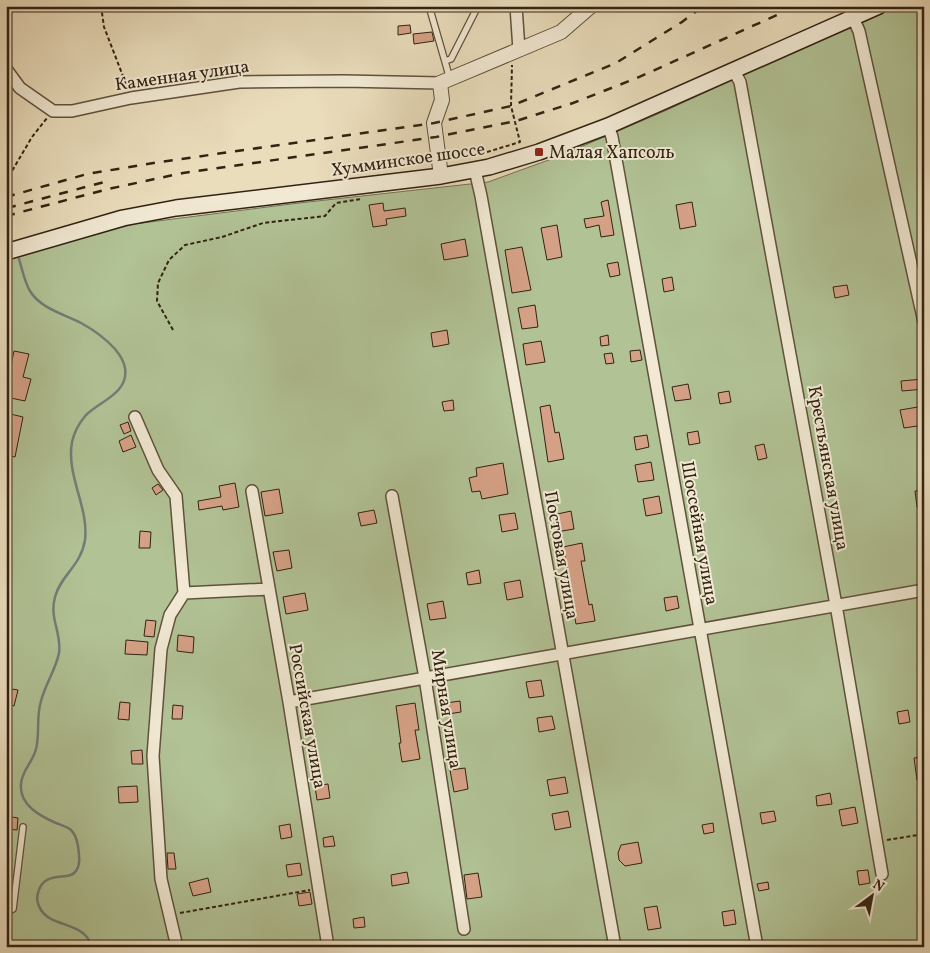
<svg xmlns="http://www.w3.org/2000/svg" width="930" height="953" font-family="Vollkorn,serif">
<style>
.green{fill:#b1c295;stroke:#727254}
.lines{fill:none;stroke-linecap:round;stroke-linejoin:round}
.stream{stroke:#727d77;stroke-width:2.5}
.building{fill:#d5a186;stroke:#322212}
.service-casing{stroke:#60513c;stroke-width:8}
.minor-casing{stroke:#60513c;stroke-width:14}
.tertiary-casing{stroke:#60513c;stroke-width:16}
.secondary-casing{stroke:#322212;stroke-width:18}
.path{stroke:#322212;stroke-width:2;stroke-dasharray:4 2.5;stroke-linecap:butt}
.service{stroke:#f1e9d3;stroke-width:5.5}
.minor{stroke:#f1e9d3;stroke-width:11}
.tertiary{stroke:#f1e9d3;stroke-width:14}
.secondary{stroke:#f1e9d3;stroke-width:15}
.rail{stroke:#322212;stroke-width:2.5;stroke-dasharray:9 9;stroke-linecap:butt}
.poi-dot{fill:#8f2418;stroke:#f1e9d3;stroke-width:2}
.labels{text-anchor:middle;stroke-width:4;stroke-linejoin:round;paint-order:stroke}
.street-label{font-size:18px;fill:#322212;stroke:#f1e9d3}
.poi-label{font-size:18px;fill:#322212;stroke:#f1e9d3;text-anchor:start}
</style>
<rect width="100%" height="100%" fill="#eaddbc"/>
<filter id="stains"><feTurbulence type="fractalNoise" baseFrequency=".004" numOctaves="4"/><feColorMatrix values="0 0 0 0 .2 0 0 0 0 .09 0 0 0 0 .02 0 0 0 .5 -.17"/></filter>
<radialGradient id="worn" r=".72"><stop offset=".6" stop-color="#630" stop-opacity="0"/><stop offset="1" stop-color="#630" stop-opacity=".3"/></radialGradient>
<path class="green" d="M894,6H924V947H6V260L63,242L134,224L299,203L488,182L557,157L667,110L798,49Z"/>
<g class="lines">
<path class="stream" d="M19,259C22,269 25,283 30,291C41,309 64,314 81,323C94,330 105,338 115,349C120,355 124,361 125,368C129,393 100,401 86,415C80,422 74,433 72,442C66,476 89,507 85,540C81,566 60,576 55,597C49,619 62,633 59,653C56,669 45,685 41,701C36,717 40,734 36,749C33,762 22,770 21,784C19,805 40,816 56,823C61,825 68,827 71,830C76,835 77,840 78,846C79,854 81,864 76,871C69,882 44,869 38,893C36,899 38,905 41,910C52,928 87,922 91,947"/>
</g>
<path class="building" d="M410,25L411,33L398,35V26Z
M432,32L434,41L414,44L413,34Z
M608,200L614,235L601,237L599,225L586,228L584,219L604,216L601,202Z
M692,202L696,226L680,229L676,205Z
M383,203L384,211L405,208L406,216L386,219L387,225L373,227L369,205Z
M557,225L562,257L547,260L541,228Z
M465,239L468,256L444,260L441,244Z
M522,247L531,290L512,293L505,250Z
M618,262L620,275L610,277L607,264Z
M672,277L674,290L664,292L662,279Z
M847,285L849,295L835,298L833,287Z
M535,305L538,327L522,329L518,308Z
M447,330L449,344L433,347L431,333Z
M608,335L609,345L601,346L600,337Z
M541,341L545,362L526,365L523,344Z
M640,350L642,360L631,362L630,351Z
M14,351L29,354L23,377L31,379L25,401L6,397V389Z
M612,353L614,363L606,364L604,354Z
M923,379L924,389L902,391L901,381Z
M688,384L691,399L675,401L672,387Z
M729,391L731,402L720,404L718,393Z
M453,400L454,410L444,411L442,402Z
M550,405L555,433L559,432L564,459L548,462L540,407Z
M924,406V425L904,428L900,410Z
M6,413L23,417L15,457L6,455Z
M128,422L131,431L124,434L120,425Z
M698,431L700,443L689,445L687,433Z
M131,435L136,447L123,452L119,441Z
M647,435L649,447L636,450L634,437Z
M764,444L767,458L758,460L755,446Z
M651,462L654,480L638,482L635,465Z
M503,463L508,494L482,499L480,491L472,492L469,478L477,476L476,468Z
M235,483L239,507L223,510L222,506L199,510L198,501L221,497L219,486Z
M158,484L163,490L156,495L152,488Z
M279,489L283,513L265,516L261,492Z
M924,490V506L917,507L915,491Z
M659,496L662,513L646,516L643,499Z
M374,510L377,523L361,526L358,513Z
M571,511L574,529L556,532L553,515Z
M515,513L518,529L502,532L499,515Z
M140,531L151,532L150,548H139Z
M582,543L585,561H581L589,605L592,604L595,621L576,624L573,608L575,607L563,547Z
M289,550L292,568L277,571L273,552Z
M479,570L481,583L468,585L466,573Z
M520,580L523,597L507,600L504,583Z
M305,593L308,610L286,614L283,597Z
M677,596L679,608L666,611L664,598Z
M443,601L446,618L430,620L427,604Z
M146,620L156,621L154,637L144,636Z
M178,635L194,637L193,653L177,651Z
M126,640L148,642L147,655L125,654Z
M541,680L544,696L529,698L526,682Z
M6,688L18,690L14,706L6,704Z
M460,701L461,712L448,714L446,703Z
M120,702L130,703L129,720L118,719Z
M415,703L419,730H415L420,759L402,762L399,743H401L396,706Z
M173,705L183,706L182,719H172Z
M908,710L910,722L899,724L897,712Z
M552,716L555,729L539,732L537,718Z
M142,750L143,764H132L131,751Z
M924,757V779L917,780L914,758Z
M465,768L468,789L454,792L450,770Z
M565,777L568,793L550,796L547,780Z
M328,784L330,798L317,800L315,786Z
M137,786L138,802L119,803L118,787Z
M830,793L832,804L817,806L816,796Z
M855,807L858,823L842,826L839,810Z
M568,811L571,827L555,830L552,814Z
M774,811L776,821L762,824L760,813Z
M6,816L18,818L17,830L6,829Z
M713,823L714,832L704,834L702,825Z
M290,824L292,837L281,839L279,826Z
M333,836L335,846L324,847L323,838Z
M638,842L642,863L625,866L619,860L618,853L621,845Z
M167,853H174L176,869H168Z
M300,863L302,875L288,877L286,865Z
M868,870L870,883L859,885L857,871Z
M407,872L409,883L392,886L391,875Z
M478,873L482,897L467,899L464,875Z
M208,878L211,892L193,896L189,883Z
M768,882L769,889L759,891L757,884Z
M310,892L312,904L299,906L297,894Z
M657,906L661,928L648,930L644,908Z
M734,910L736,924L724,926L722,912Z
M364,917L365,927L354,928L353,919Z"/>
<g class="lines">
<g class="service-casing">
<path id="service" d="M429,6L450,79
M445,61L451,59L478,6
M6,912L13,909L23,827"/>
</g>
<g class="minor-casing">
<path id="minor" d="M516,6L519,50
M853,18L859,31L924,322
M6,69L20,88L53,111H72L131,98L239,82L344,81L440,83
M734,71L740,82L836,605L882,874
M608,126L612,137L757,947
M475,170L481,196L615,947
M135,417L158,470L176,496L184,593L170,615L161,649L153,756L161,879L177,947
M252,491L289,702L328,947
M392,496L425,678L464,929
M184,593L269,589
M289,702L924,590"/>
</g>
<g class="tertiary-casing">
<path id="tertiary" d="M441,176L434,123L442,100L440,83L561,32L591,6"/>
</g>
<g class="secondary-casing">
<path id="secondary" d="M6,252L123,218L176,208L441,176L489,167L539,152L608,126L879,6"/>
</g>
<path class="path" d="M101,6L104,27L128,89
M487,152L520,142L511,106L512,65
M6,171H12L32,137L47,118
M173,330L157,301L158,283L169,260L185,245L222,237L263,223L325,216L336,203L361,199
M887,840L924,834
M180,913L310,890
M44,945V947"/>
<use href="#service" class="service"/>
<use href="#minor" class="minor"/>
<use href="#tertiary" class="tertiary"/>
<use href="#secondary" class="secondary"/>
<path class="rail" d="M6,197L87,174L160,162L434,123L511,106L616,63L682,22L703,6
M7,208L108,181
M6,216L108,189L183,173L436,137L516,121L573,103L637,78L797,6"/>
</g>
<rect class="poi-dot" x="534" y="147" width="10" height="10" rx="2.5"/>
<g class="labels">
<g class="street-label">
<text transform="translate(182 75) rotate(-8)" y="6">Каменная улица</text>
<text transform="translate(408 159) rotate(-8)" y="6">Хумминское шоссе</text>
<text transform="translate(829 468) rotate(80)" y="6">Крестьянская улица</text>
<text transform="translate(700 533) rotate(80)" y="6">Шоссейная улица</text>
<text transform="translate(562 555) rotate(80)" y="6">Постовая улица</text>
<text transform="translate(447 709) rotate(81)" y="6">Мирная улица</text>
<text transform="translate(308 716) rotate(80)" y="6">Российская улица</text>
</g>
<g class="poi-label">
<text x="549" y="158">Малая Хапсоль</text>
</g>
</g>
<rect width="930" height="953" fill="none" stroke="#eaddbc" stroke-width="25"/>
<rect x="8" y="8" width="915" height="938" fill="none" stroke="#322212" stroke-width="2.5"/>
<rect x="12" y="12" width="905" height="928" fill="none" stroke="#322212"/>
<g transform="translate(872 896) rotate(32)" stroke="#f1e9d3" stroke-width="4" paint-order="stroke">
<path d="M0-4L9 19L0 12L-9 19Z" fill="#322212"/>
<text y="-8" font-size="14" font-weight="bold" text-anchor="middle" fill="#322212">N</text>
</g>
<rect width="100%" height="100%" filter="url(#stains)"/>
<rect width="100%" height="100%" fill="url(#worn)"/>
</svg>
